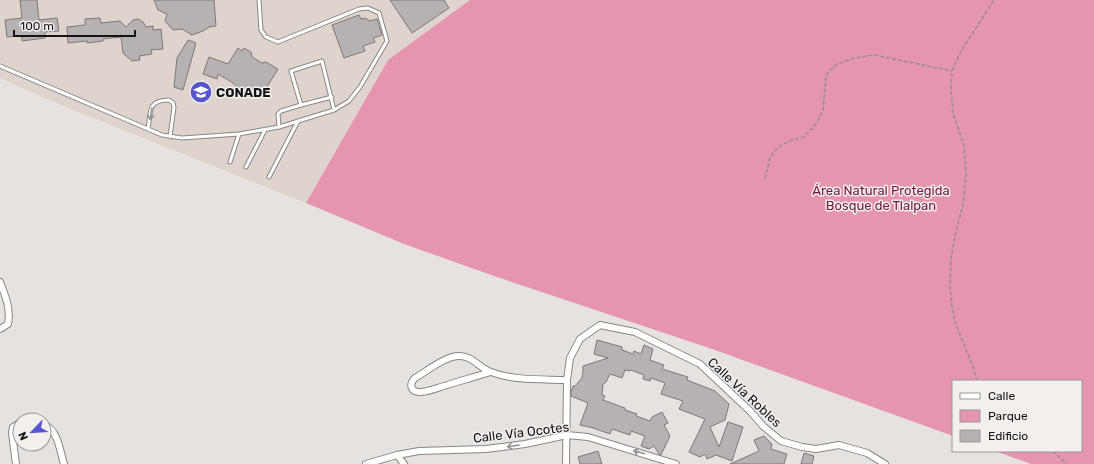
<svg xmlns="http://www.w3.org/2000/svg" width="1094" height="464" font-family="Rubik,sans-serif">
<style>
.built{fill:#ded4cd}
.green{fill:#e595ad}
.building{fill:#b7b2b2;stroke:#7c7877}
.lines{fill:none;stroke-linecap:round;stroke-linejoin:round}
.lane-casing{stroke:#898683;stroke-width:5}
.street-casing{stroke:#898683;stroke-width:8}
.path{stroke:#93908e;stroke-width:1.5;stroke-dasharray:4 2;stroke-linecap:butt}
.lane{stroke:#fff;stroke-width:3}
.street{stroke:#fff;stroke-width:6}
.oneway{stroke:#969595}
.labels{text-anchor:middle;stroke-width:3;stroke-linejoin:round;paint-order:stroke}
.poi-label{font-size:13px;font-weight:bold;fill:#151413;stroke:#f3efed;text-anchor:start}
.park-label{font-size:13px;fill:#72173d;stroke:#f3efed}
.street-label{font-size:13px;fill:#151413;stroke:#f3efed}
</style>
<rect width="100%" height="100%" fill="#e6e2e0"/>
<path class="built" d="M0,0H470L388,60L306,203L63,106L0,78Z"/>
<path class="green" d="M470,0H1094V464H1031L995,451H1081V381H953V436L715,350L494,276L404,244L306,203L388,60Z"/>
<path class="building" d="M20,0H37L39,20L57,18L59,31L45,32V38L22,41V36L7,37L5,20L22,18Z
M154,0H214L216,26L209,27L203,31L192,35L182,29L173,30L165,21L167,14L158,10Z
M390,0H444L449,8L412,33Z
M359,15L361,19L365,18L370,21L377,19L382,35L373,38L375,42L363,46L365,51L344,58L332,25Z
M100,18L101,23L120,21L126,27L133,20L138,19L143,22L146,27L153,26V30L161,29L163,49L151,50L152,54L139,56L140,60L132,61L123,53L121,37L103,39V41L87,43V41L68,43L67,27L85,25V19Z
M188,40L196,43L183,90L174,87L177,58Z
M238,48L242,51L244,48L251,52L252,57L262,63L266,62L278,69L262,95L258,92L256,97L248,92L239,90L233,83L218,74L217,79L203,74L209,57L228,64Z
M597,340L622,347V350L633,354L634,351L641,354L644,345L653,349L650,360L664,365L662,369L688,377L687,380L715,391L729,404L725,420L710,427L719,447L728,422L743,427L732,461L716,455L707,459L705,454L700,457L689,452L705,419L679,409L683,401L661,394L665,383L651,378L650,381L643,379L644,375L631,370L630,371L625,370L622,378L610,374L606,382L603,384L602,395L605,396L603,400L625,408V410L637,414L636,416L650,421L652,417L662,412L668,423L664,425L670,436L661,455L659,454L654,446L649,449L641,446L645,436L631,431L630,435L612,429L610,434L593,428L580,425L588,403L571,396V392L573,386H575L582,378L583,372V366L608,358L594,354Z
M764,436L772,444L771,449L787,454L784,464H730L759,451L754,440Z
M598,451L602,464H580L578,457Z
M804,453L814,456L812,464H801Z"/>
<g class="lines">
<g class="lane-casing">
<path id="lane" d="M0,66L162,135L182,138L239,134L279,127L334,110L349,101L360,87L387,41L379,13L368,8L359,9L278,42L266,37L261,30L259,0
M301,105L332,97
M279,127L278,114L281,111L301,105L291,71L322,61L334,110
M148,129C151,112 147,100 169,100L173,103L174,107L170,137
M230,162L239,134
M246,167L265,130
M269,177L298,121"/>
</g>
<g class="street-casing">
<path id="street" d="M0,282C5,295 11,309 8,324L0,329
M490,372C475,377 459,381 444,386C437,388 428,392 420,392C410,392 409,384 415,378C427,371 444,357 458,356C472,355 479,368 491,372C515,381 542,379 567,380
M44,425C58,429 60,452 64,464
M397,455L404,464
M16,464L12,433L13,427L20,423
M366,464L397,455L419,451L486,449L525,444L567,435L588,437L676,464
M566,464L567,380L570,358L580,339L600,325L635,332L700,364L750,411L763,426L781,441L802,447L816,449L839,445L867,453L885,464"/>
</g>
<path class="path" d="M765,179L770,157L777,148L789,141L804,137L816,124L823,110L826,75L837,64L854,58L874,55L952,71
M977,381L973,367L955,322L952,307L950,286L951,258L956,231L963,205L966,174L964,145L953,113L951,90L952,71L961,51L994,0
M1053,451L1067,464"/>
<use href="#lane" class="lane"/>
<use href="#street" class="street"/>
</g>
<defs><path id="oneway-shaft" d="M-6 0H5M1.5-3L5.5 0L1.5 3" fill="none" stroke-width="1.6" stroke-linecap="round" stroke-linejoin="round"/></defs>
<g class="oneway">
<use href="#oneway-shaft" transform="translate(151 114) rotate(99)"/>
<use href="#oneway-shaft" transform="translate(513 446) rotate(172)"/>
<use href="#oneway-shaft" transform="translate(639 452) rotate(-164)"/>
</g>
<defs>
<g id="school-disc" transform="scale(1.15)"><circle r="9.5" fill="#5556ce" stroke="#f3efed"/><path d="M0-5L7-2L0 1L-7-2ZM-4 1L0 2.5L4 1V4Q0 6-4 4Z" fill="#fff"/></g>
</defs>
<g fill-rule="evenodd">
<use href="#school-disc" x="201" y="92"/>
</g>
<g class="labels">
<g class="poi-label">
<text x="216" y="97">CONADE</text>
</g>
<g class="park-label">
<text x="881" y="195">Área Natural Protegida<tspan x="881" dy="15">Bosque de Tlalpan</tspan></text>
</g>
<g class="street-label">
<text transform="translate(745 392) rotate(43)" y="5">Calle Vía Robles</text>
<text transform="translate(521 432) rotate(-7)" y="5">Calle Vía Ocotes</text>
</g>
</g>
<rect x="952" y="380" width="130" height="72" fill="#f3efed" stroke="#9a9796"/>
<rect x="960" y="393" width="20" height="6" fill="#ffffff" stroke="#9a9796"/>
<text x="988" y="400" font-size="12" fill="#151413">Calle</text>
<rect x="960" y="410" width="20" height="12" fill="#e595ad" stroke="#9a9796"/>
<text x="988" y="420" font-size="12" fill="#151413">Parque</text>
<rect x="960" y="430" width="20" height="12" fill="#b7b2b2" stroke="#9a9796"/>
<text x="988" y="440" font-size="12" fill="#151413">Edificio</text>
<g transform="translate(32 432) rotate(245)"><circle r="19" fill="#f3efed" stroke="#9a9796"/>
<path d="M0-3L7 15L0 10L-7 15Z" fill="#5556ce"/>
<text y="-6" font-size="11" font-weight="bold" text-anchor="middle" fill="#151413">N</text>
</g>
<path d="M14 30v6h121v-6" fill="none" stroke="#151413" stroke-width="2"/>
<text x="20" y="30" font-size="12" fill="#151413" stroke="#f3efed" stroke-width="3" paint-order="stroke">100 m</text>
</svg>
